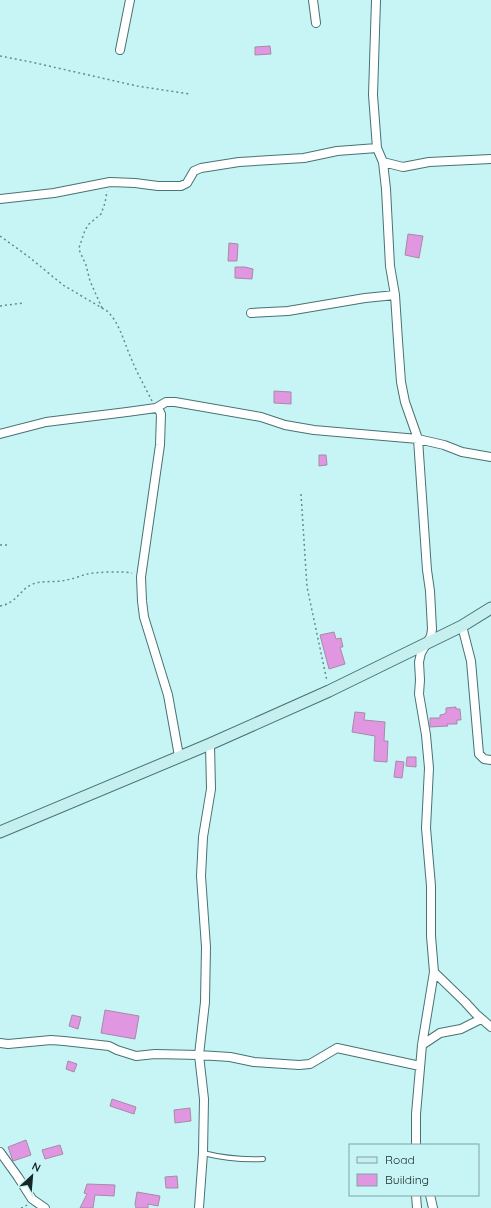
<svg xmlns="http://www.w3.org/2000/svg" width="491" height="1208" font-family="Quicksand,sans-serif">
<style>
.building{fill:#e096e0;stroke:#a58ca5}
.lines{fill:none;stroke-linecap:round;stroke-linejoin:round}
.lane-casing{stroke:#487273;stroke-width:6}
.street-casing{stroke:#487273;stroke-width:10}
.secondary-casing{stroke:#487273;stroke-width:13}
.path{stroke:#6a8989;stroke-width:1.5;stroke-dasharray:2 3;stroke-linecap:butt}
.lane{stroke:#fff;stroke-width:4}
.street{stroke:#fff;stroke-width:8}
.secondary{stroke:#c6f0f0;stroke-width:11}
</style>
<rect width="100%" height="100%" fill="#c7f5f5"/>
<path class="building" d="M270,46L271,54L255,55V47Z
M408,234L423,236L419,258L405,255Z
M229,243L238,244L237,261H228Z
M235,267H245L253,269L252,279L235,278Z
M274,391L291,392V404L274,403Z
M319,455H326L327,465L319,466Z
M334,632L336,639L341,638L343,647H340L345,664L329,669L320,635Z
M456,707V709H460L461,720H457V724H447L448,726L430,727V718H440V715L445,714V713H446V708Z
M355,712L365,713L364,720L385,722L384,741H388L387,762L374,761L375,736L352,732Z
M407,757H416V767L406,766Z
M396,761L404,762L402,778L394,777Z
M105,1010L139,1016L135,1039L101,1033Z
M72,1015L81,1017L78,1029L69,1026Z
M68,1061L77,1064L74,1072L66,1069Z
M112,1099L136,1107L134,1114L110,1106Z
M190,1108L191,1121L175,1123L174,1110Z
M26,1140L31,1155L13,1161L8,1147Z
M60,1145L63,1154L45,1159L42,1150Z
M177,1176L178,1188H166L165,1177Z
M87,1184L115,1185L114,1196L95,1195L93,1208H80L87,1194L84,1193Z
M137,1192L160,1196L158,1206L148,1204V1208H136L135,1204Z"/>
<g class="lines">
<g class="lane-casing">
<path id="lane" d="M203,1153C223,1158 242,1160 263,1159"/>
</g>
<g class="street-casing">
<path id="street" d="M313,0L316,23
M376,0L373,95L377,148L383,162L386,189L390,266L395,295L398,341L401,382L405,402L418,439L427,570L430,591L432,629L431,636L421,653L419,662L420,680L419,694L426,735L429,768L426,828L431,886V936L434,972L422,1045L416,1114V1145
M120,50L130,0
M383,162L403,167L429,162L491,159
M0,199L54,193L110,182L135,183L158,186H181L187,183L194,171L201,168L239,162L304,158L337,151L377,148
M251,313L288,311L365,298L395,295
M156,408L159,410L161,414L160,445L141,577L142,601L144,617L168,695L179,756
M0,434L46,422L127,412L156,408L166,402H175L261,417L285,425L314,430L418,439L444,445L462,452L491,457
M462,626L471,661L479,754L484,759L491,760
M434,972L465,1002L476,1014L491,1027
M0,1043L8,1044L51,1040L64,1041L109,1046L117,1050L136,1056L155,1054L199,1055L230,1057L254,1062L299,1065L310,1064L337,1048L420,1066
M422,1045L440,1033L461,1029L481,1019
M0,1152L18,1177L32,1199L45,1208
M416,1195L417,1208
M430,1195L433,1208
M199,1208L203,1153L204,1099L199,1055L205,1002L206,947L201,876L203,837L211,789L210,744"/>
</g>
<g class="secondary-casing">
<path id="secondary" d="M0,832L210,744L329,691L462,626L491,608"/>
</g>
<path class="path" d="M0,56L31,62L137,86L190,94
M0,236L29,257L63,285L107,311C120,323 124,343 131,358C137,373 145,387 152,401
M0,306L23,303
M102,308L90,281L86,265L80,252L79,248L85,230L89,224L101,214L105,203L107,191
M301,494L307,587L327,681
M0,545H7
M0,606C17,603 20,589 33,584C43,580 55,583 66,580C73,579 80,576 87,574C97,572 122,571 132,573
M21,1208L24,1207L27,1205"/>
<use href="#lane" class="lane"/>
<use href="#street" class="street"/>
<use href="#secondary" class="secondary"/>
</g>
<rect x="349" y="1144" width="130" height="52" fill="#c7f5f5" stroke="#80a3a3"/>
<rect x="357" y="1157" width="20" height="6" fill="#c6f0f0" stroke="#80a3a3"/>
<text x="385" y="1164" font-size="12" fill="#162728">Road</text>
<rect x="357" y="1174" width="20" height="12" fill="#e096e0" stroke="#80a3a3"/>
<text x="385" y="1184" font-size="12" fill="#162728">Building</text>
<g transform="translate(32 1176) rotate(26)" stroke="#c7f5f5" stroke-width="3" paint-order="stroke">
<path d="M0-3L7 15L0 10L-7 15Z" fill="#162728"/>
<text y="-6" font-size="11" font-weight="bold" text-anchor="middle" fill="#162728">N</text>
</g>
</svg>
